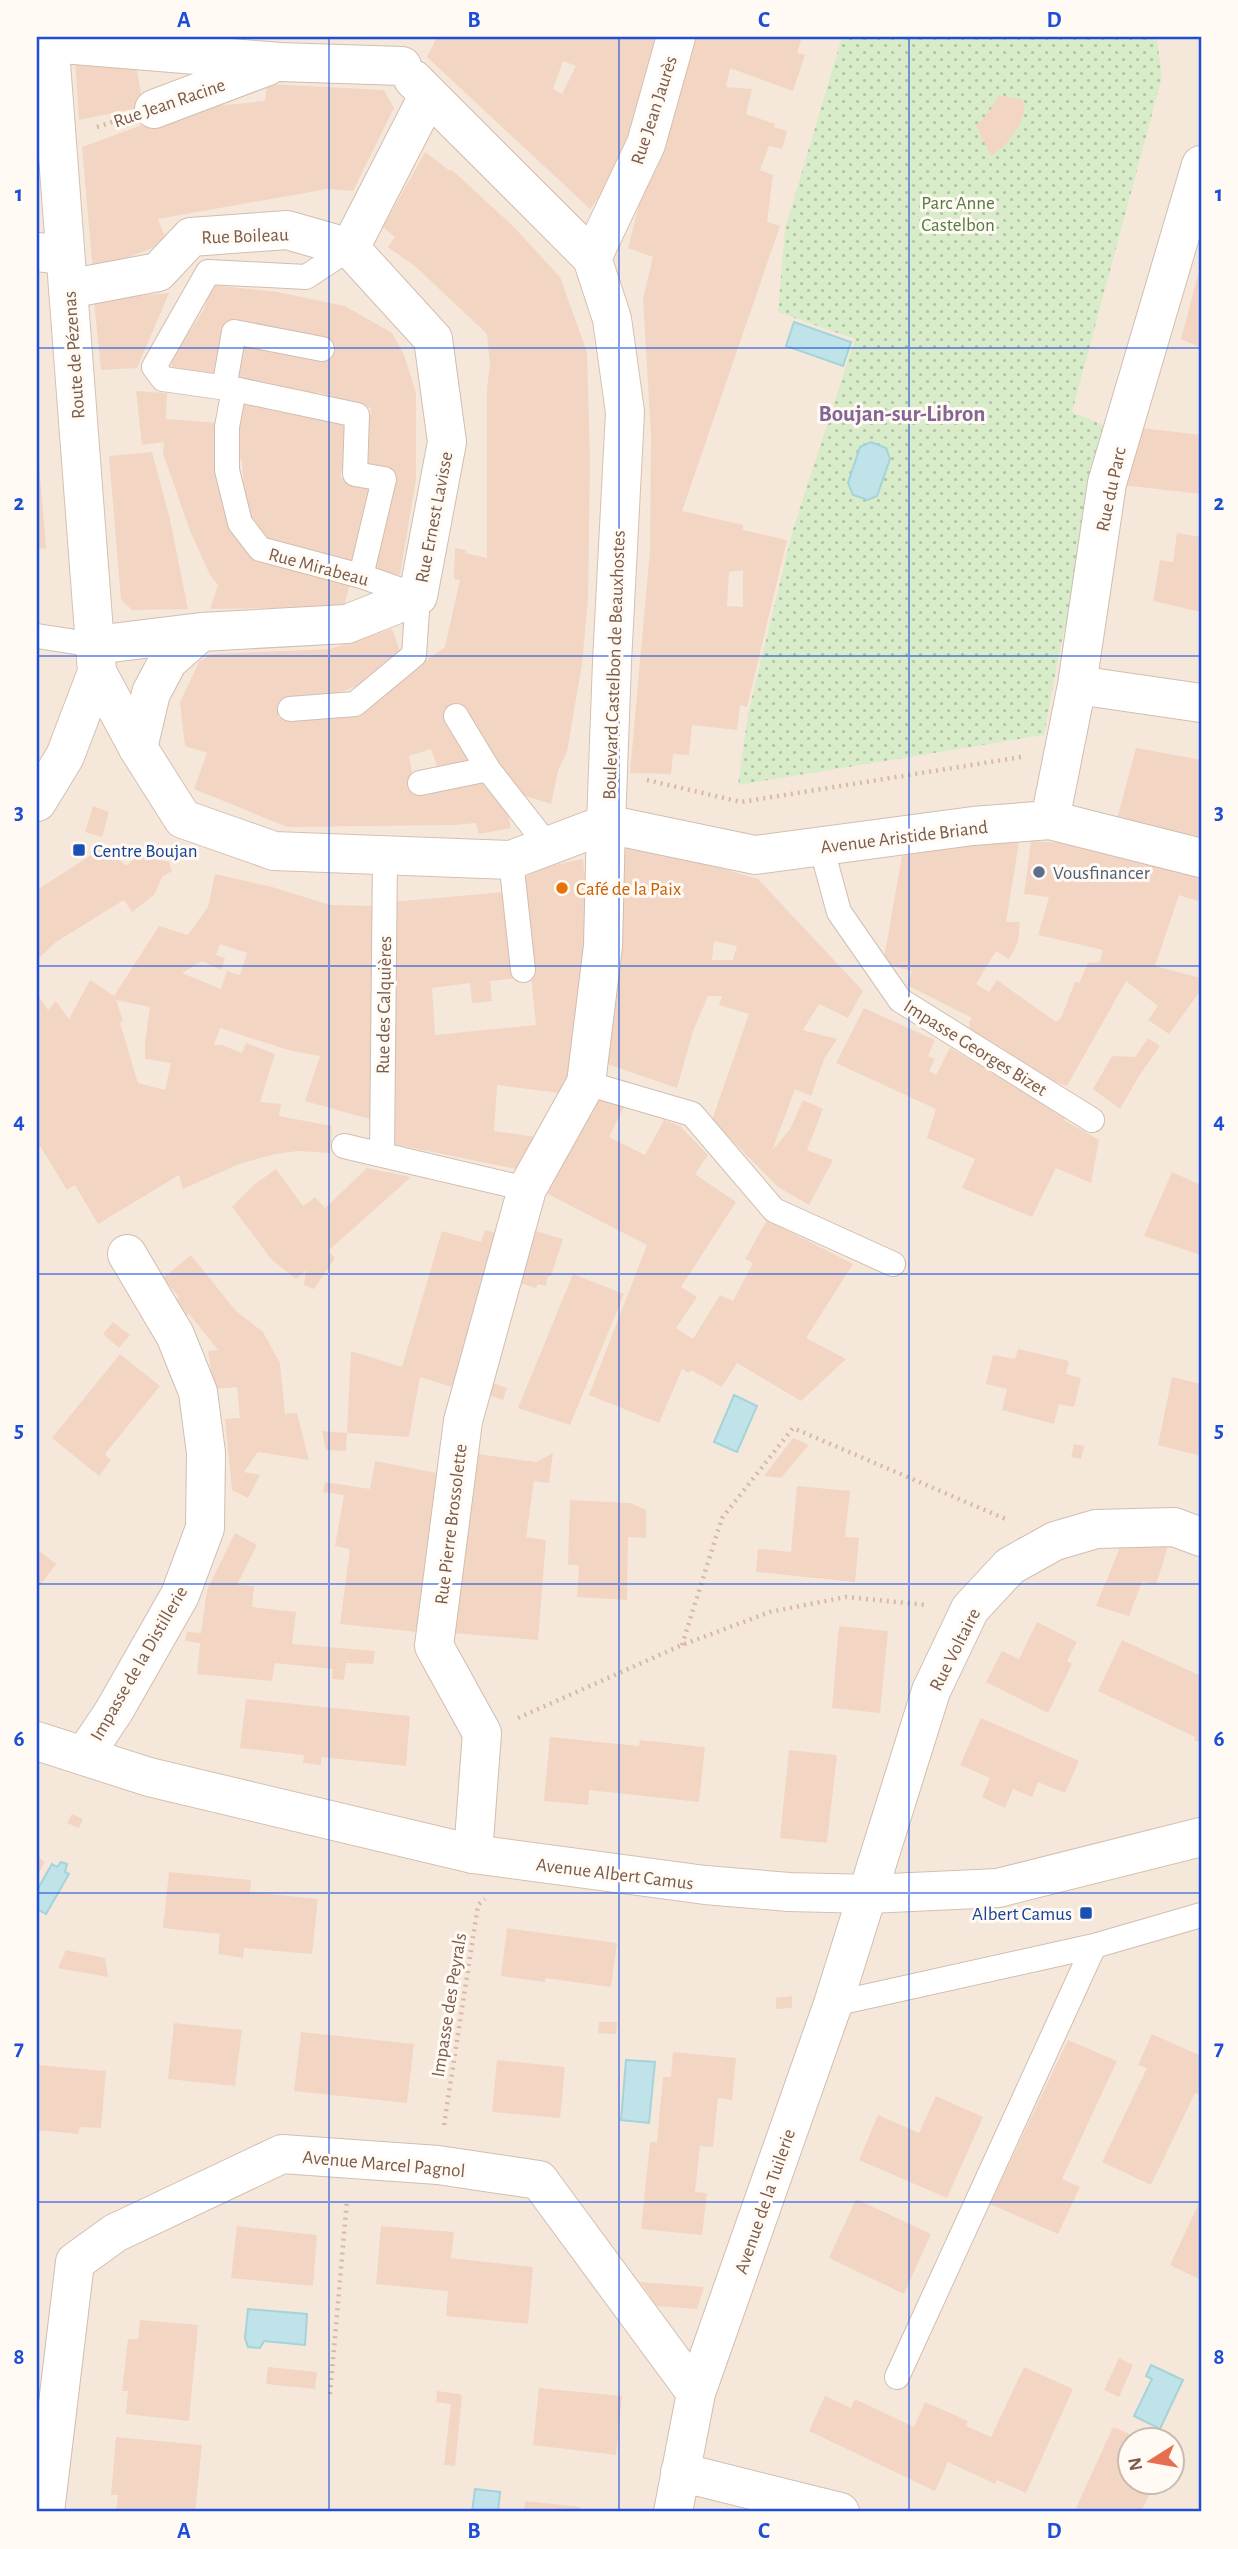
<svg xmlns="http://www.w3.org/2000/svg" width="1238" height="2549" font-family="'Alegreya Sans',sans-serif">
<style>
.residential{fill:#f5e8da;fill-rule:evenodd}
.park{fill:url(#park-dots)}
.water{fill:#bfe3e8;stroke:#a5d3da;stroke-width:2}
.building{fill:#f3d5c3;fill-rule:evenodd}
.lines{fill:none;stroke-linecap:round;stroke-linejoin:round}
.lane-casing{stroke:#d1beb0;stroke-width:26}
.street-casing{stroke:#d1beb0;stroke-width:40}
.secondary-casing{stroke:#d6c0b0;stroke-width:40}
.path{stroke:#d9b8a5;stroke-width:4.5;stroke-dasharray:2 5;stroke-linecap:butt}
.lane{stroke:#fff;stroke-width:24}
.street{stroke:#fff;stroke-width:38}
.secondary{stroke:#fff;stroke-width:38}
.grid{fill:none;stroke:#1d4ed8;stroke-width:2;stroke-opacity:0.55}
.transit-dot{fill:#1a4fb4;stroke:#fffaf3;stroke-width:2.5}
.service-dot{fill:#5c6f8a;stroke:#fffaf3;stroke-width:2.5}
.food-dot{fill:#e8710a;stroke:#fffaf3;stroke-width:2.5}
.labels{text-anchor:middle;stroke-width:6;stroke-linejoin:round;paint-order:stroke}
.street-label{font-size:19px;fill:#7a5c4d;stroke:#fffaf3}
.park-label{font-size:19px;fill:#537a41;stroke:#fffaf3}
.transit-label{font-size:19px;fill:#164399;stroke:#fffaf3;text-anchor:start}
.service-label{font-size:19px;fill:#4e5e75;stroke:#fffaf3;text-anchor:start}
.food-label{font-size:19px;fill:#c56008;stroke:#fffaf3;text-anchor:start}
.quarter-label{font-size:23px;font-weight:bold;fill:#846695;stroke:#fffaf3}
.neatline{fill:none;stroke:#1d4ed8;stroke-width:2.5}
.grid-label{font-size:23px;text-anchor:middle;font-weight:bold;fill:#1d4ed8}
</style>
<defs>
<pattern id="park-dots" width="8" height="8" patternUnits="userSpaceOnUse" patternTransform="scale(1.75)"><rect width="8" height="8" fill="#d8ecc9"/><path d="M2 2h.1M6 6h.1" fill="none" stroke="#b4c2a5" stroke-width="1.8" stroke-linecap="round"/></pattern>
</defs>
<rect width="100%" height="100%" fill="#fdf6ec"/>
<path class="residential" d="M37,37H1201V2512H37ZM1130,2440H1172V2482H1130Z"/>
<path class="park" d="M842,37H1154L1157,40L1162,77L1072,412L1110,428L1059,654L1044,735L738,785L748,714L793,529L855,339L778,312L785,229Z"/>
<path class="water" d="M794,322L851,342L843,366L786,346Z
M871,442L886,448L890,459L877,496L868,500L853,495L848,483L860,447Z
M734,1395L757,1406L737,1452L714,1442Z
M61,1862L67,1864L65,1872L69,1874L46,1914L37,1909V1890L52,1864L57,1867Z
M626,2060L655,2062L649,2123L621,2120Z
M248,2309L307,2314L305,2345L264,2341L260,2348L248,2347L245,2338Z
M1151,2365L1183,2380L1160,2429L1134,2416L1152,2379L1146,2376Z
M475,2489L500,2492L498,2512H472Z"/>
<path class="building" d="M437,37H667L623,165L590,209L427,57ZM563,61L576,66L562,94L553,89Z
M690,37H802L797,53L805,55L793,91L730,68L726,87L752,89L746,114L775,124L774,127L787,131L782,149L769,146L760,170L773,175L767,222L780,226L682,511L743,525V530L787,540L747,707L740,705L737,730L692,725L689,755L673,754L671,774L630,773L650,550L651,434L643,299L653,257L628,248L637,212ZM743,570V607L727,606L729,572Z
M135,57L143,107L79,120L75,58Z
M267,84L384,90L394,108L353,191L327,189L158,219L167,242L93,272L82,147L142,125L143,127L204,107L265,101Z
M999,95L1023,100L1024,111L1020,125L1005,145L991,156L976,126L989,112Z
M425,152L450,171L452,170L512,225L560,277L587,352L590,460L588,599L582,664L567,752L558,771L551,804L526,796L524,797L475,764L439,772L431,749L409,756L413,777L483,778L507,810L511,828L479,834L476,823L454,825L287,827L194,789L207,753L185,746L180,702L199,662L211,654L330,649L392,629L401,654L365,683L330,696L283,702L278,718L329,714L376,696L445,647L460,580L454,579L455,548L466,550L465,553L487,558V388L490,365L487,334L416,267L388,247L395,237L383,227Z
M1200,267H1201V348L1181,339Z
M213,285L277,292L345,306L392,333L404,355L416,393V479L400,575L371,569L392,475L363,469L371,408L317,392L314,399L231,378L229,325L219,376L175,373L171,365L174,356L204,309Z
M169,293L137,368L101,370L94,300Z
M136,391L167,393L166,419L221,423L241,541L350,584L344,607L210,609L218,585L210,575L190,531L163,453L164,442L142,445Z
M243,402L354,427L340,477L379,484L357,566L262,543L245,520L242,460L230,456Z
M1142,428L1201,435V494L1122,485Z
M152,452L170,519L188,609L132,610L121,600L109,456Z
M37,463H39L46,548L37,549Z
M1177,533L1201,537V612L1153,601L1160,560L1173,562Z
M1136,748L1201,760V837L1117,819Z
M93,806L109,812L102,837L85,832Z
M624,840L758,879L863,991L848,1018L819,1004L803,1030L837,1039L824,1059L811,1096L795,1089L772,1151L790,1129L803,1100L823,1109L807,1150L833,1160L809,1205L778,1187L712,1120L749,1014L719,1005L722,996H708L693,1031L677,1088L607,1064ZM714,941L737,946L733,960H712Z
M1031,841L1064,843L1201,873V902L1179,895L1155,966L1201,978V990L1169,1034L1148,1020L1158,1006L1126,981L1067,1086L1023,1070L971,1034L969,1022L972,1018L907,985L912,971L883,964L902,856L945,848L1019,842L1006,922H1020L1018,942L1009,959L996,951L976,984L989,992L997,980L1056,1022L1061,1018L1075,982L1079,983L1088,963L1100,962L1103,950L1038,935L1049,897L1024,894Z
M105,846L126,866L139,855L169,862L172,871L162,877L154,895L132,912L124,900L56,942L37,960V890Z
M583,859L590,935L567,1094L497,1085L494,1131L536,1137L516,1169L393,1144L392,902L504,892L517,978L490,981L492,1001L472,1003L470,983L432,988L435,1035L536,1025L521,879L549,866Z
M215,874L272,887L330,905L375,906L377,1121L305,1101L320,1056L288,1050L220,1028L214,1045H222L242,1053L246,1043L275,1054L260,1102L281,1104L279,1116L332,1126L330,1153L298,1151L275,1154L239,1164L183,1189L179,1175L98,1224L75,1185L67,1190L40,1146L37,1148V994L48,1010L56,1001L69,1019L90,980L114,996L159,926L188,935L208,907ZM220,944L247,953L240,975L227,971L221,989L182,973L202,961L221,970L225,958L216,955ZM116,1000L150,1007L145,1042V1059L171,1063L165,1090L138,1083L120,1023L123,1021Z
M864,1008L935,1040L928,1056L935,1059L929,1071L936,1075L950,1048L1067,1116L1064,1120L1099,1140L1091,1183L1056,1168L1032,1217L962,1188L975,1159L927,1138L936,1109L836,1063Z
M1148,1038L1160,1046L1139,1076L1120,1109L1093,1089L1112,1056L1135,1057Z
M593,1094L625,1105L609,1137L645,1155L664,1120L680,1126L708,1155L695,1174L736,1202L681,1287L697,1297L676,1328L693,1339L720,1295L733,1301L753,1263L745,1259L767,1220L853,1264L806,1338L846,1359L801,1401L737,1363L722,1387L691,1370L689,1373L682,1369L659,1423L589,1395L647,1245L548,1194L555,1172Z
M367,1168L411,1177L328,1251L335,1258L314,1289L304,1285L306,1270L296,1279L272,1260L232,1207L255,1184L276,1169L303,1206L315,1197L325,1208Z
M1172,1172L1201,1185V1255L1144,1236Z
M485,1230L498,1233L452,1387L420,1377L409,1437L347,1433L351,1351L402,1367L442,1231L481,1242Z
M536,1231L563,1239L551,1276H548L546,1286L538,1284L536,1288L520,1283Z
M191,1255L236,1311L263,1332L280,1363L285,1414L297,1413L309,1460L258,1452L244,1472L260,1475L248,1498L232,1490L230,1470L225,1419L240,1418L237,1387L214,1389L208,1351L218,1350L189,1314L179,1321L168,1306L179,1297L163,1278Z
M573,1274L624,1294L570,1425L518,1408Z
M113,1322L130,1335L119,1348L103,1334Z
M1018,1349L1069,1361L1066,1374L1081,1378L1074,1407L1059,1404L1054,1424L1002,1410L1007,1389L986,1384L993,1355L1015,1359Z
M120,1354L160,1386L105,1454L111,1460L99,1476L52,1438Z
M1172,1377L1201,1384V1456L1158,1445Z
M493,1383L507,1388L503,1400L489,1395Z
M322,1431L347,1433L346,1451L326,1450Z
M793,1438L809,1445L781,1478L764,1476Z
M1074,1444L1084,1446L1081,1459L1071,1457Z
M553,1453L549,1483L534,1481L526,1537L546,1540L538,1640L452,1633L477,1454L536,1462Z
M375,1461L442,1474L418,1632L340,1624L350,1549L335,1546L344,1495L323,1492L325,1482L370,1489Z
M797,1486L850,1491L845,1537L859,1538L855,1582L756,1572L758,1549L791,1552Z
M570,1500L630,1503L646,1510V1538L628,1537L627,1600L577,1597L579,1565H568Z
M235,1533L257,1545L237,1585L254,1586L252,1607L296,1612L292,1644L375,1651L373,1664L346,1663L344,1680L332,1679L333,1669L275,1663L272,1681L197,1674L200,1643L185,1641L187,1632L201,1633L207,1590Z
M1123,1540L1168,1546L1156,1585L1142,1582L1129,1616L1096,1606Z
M37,1549L56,1564L37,1590Z
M1037,1622L1077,1642L1067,1661L1072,1664L1048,1713L986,1682L1002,1651L1019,1659Z
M839,1626L888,1631L880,1713L832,1708Z
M1122,1640L1201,1676V1743L1194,1740L1195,1737L1098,1691Z
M246,1699L410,1716L406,1766L321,1757V1765L303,1763L304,1755L240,1748Z
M981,1718L1079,1761L1065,1793L1038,1782L1032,1797L1013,1789L1005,1808L982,1797L990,1778L960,1765Z
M550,1737L639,1746L640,1740L705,1747L699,1802L589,1790L588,1805L544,1801Z
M789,1750L837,1755L827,1843L780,1838Z
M72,1814L83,1819L79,1828L67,1823Z
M37,1856L45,1862L37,1876Z
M169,1872L251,1880L250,1892L318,1899L312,1954L244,1948L243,1958L218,1954L220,1934L163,1928Z
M507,1928L617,1943L611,1987L545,1978V1982L501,1976Z
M66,1950L105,1958L108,1977L58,1968Z
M792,1996V2008L776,2009V1998Z
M599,2022H617L616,2034L598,2033Z
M174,2023L242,2030L235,2086L168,2079Z
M301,2032L414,2044L407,2103L294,2091Z
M1152,2034L1201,2056V2095L1195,2093L1151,2185L1102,2162L1147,2068L1138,2065Z
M1068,2040L1117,2061L1062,2179L1080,2187L1058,2234L990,2204Z
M673,2052L736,2058L732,2100L718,2098L713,2147L700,2146L695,2192L707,2193L702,2235L641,2229L650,2142H657L663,2077H671Z
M497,2060L565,2067L560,2118L492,2112Z
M37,2065L106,2071L101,2128L80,2127L78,2134L37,2130Z
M936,2096L983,2117L947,2198L859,2160L878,2115L919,2133Z
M856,2199L931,2234L904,2294L829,2258Z
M1199,2203L1201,2204V2280L1170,2265Z
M237,2226L317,2235L313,2286L231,2278Z
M381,2226L454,2232L451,2258L533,2267L528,2324L446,2316L448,2291L376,2284Z
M640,2282L704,2287L697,2309L657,2306Z
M140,2320L198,2325L189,2421L126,2414L128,2391H122L128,2339H138Z
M1119,2358L1133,2365L1119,2397L1104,2390Z
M268,2367L317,2372L315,2389L266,2384Z
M1024,2367L1073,2389L1026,2493L997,2480L995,2484L948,2462L935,2491L809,2431L825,2396L851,2408L855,2399L914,2427L925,2402L968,2421L966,2426L991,2437Z
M539,2388L622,2396L616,2455L533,2445Z
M437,2391L460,2394L462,2397L455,2466L444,2465L451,2404L436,2402Z
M1113,2427L1144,2440H1130V2482H1155L1141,2512H1086L1076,2508Z
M116,2437L202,2445L195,2512H116L118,2495H111Z
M525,2501L581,2507L580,2512H524Z"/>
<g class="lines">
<g class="lane-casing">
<path id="lane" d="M350,248L306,277L208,272L154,367L163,379L234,389L357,415L355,474L384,479L361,576
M224,388L234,332L322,349
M234,389L227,427V470L240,523L260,549L361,576L418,596L414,655L355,704L290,709
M37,636L95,645
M456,716L488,769L548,846
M420,783L488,769
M821,846L839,912L900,1000L1092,1120
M511,860L523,970
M586,1083L692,1114L774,1210L893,1264
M344,1146L527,1189
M382,1155L385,855
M833,2004L1094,1946L1201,1915
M897,2377L1094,1946"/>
</g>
<g class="street-casing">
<path id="street" d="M50,43L280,62L402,66
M413,79L592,258
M154,109L268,66
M37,252L64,255
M68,289L158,272L191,237L287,230L350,248L428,96
M95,645L201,632L347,624L418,596L447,442L433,339L350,248
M1077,685L1201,703
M138,748L151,693L168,661L201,632
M1050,820L1077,685L1107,483L1201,165
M84,1756L114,1711L180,1595L205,1528L206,1453L198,1392L175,1335L127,1254
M473,1854L482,1733L434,1646L463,1421L527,1189L586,1083L603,946L606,824L755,855L973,826L1050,820L1201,858
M680,2472L840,2512
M45,2512L75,2262L115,2233L282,2154L438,2165L539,2180L696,2393
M673,2512L696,2393L833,2004L931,1691L970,1609L1010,1566L1055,1541L1096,1529L1174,1527L1201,1537"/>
</g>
<g class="secondary-casing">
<path id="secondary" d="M97,672L138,748L183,819L274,851L511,860L606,824L612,662L625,412L612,319L592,258L646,144L676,37
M37,802L65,756L97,672L49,37
M37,1741L149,1777L473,1854L705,1885L789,1892L869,1894L998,1888L1201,1837"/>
</g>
<path class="path" d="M97,127L115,121
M647,780L741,802L1021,757
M682,1645L722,1518L793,1428L1008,1520
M518,1718L682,1645L770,1612L846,1597L927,1605
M444,2125L478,1905L485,1899
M330,2394L347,2200"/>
<use href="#lane" class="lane"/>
<use href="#street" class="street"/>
<use href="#secondary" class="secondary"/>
</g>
<path class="grid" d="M329,37V2512M619,37V2512M909,37V2512M37,348H1201M37,656H1201M37,966H1201M37,1274H1201M37,1584H1201M37,1893H1201M37,2202H1201"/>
<g class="transit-dot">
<rect x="72" y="843" width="14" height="14" rx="3.5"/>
<rect x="1079" y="1906" width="14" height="14" rx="3.5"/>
</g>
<circle class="service-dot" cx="1039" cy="872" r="7"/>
<circle class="food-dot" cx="562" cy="888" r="7"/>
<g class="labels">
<g class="street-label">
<text transform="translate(169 102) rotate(-19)" y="7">Rue Jean Racine</text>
<text transform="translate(653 110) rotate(-72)" y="7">Rue Jean Jaurès</text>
<text transform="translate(245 235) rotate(-2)" y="7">Rue Boileau</text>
<text transform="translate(73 355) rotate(-94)" y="7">Route de Pézenas</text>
<text transform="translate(1110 489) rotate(-78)" y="7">Rue du Parc</text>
<text transform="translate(433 517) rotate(-79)" y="7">Rue Ernest Lavisse</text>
<text transform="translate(319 566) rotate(15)" y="7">Rue Mirabeau</text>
<text transform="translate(613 665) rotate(-88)" y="7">Boulevard Castelbon de Beauxhostes</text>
<text transform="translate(904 836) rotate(-7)" y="7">Avenue Aristide Briand</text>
<text transform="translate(383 1005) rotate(-89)" y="7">Rue des Calquières</text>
<text transform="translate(976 1047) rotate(32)" y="7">Impasse Georges Bizet</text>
<text transform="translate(450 1524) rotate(-83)" y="7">Rue Pierre Brossolette</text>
<text transform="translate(954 1649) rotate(-63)" y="7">Rue Voltaire</text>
<text transform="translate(138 1663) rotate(-60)" y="7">Impasse de la Distillerie</text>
<text transform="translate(615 1873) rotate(7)" y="7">Avenue Albert Camus</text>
<text transform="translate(448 2005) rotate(-81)" y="7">Impasse des Peyrals</text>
<text transform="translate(384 2163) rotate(5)" y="7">Avenue Marcel Pagnol</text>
<text transform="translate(764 2201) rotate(-71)" y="7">Avenue de la Tuilerie</text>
</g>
<g class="park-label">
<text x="958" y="209">Parc Anne<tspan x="958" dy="22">Castelbon</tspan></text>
</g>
<g class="transit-label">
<text x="93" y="857">Centre Boujan</text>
<text x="1072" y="1920" text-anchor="end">Albert Camus</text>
</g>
<g class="service-label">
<text x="1053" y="879">Vousfinancer</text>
</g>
<g class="food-label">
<text x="576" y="895">Café de la Paix</text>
</g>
<g class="quarter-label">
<text x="902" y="421">Boujan-sur-Libron</text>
</g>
</g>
<rect width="1238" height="2549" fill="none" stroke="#fffaf3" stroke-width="77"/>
<g transform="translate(1151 2461) rotate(259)"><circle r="33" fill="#fffaf3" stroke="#cabbb1" stroke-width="2"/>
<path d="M0-5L12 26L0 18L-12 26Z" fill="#e76f51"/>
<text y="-10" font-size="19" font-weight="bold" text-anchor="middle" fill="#7a5c4d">N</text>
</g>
<rect x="38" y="38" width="1162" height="2472" class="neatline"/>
<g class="grid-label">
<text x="184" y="27">A</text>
<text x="474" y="27">B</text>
<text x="764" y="27">C</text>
<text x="1054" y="27">D</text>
<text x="19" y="201">1</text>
<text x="1219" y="201">1</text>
<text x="19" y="510">2</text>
<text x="1219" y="510">2</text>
<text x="19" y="819">3</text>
<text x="1219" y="819">3</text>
<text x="19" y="1128">4</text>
<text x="1219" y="1128">4</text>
<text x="19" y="1437">5</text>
<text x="1219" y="1437">5</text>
<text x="19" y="1746">6</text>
<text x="1219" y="1746">6</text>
<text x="19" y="2055">7</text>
<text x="1219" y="2055">7</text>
<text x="19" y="2364">8</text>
<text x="1219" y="2364">8</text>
<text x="184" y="2538">A</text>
<text x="474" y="2538">B</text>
<text x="764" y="2538">C</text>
<text x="1054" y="2538">D</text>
</g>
</svg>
